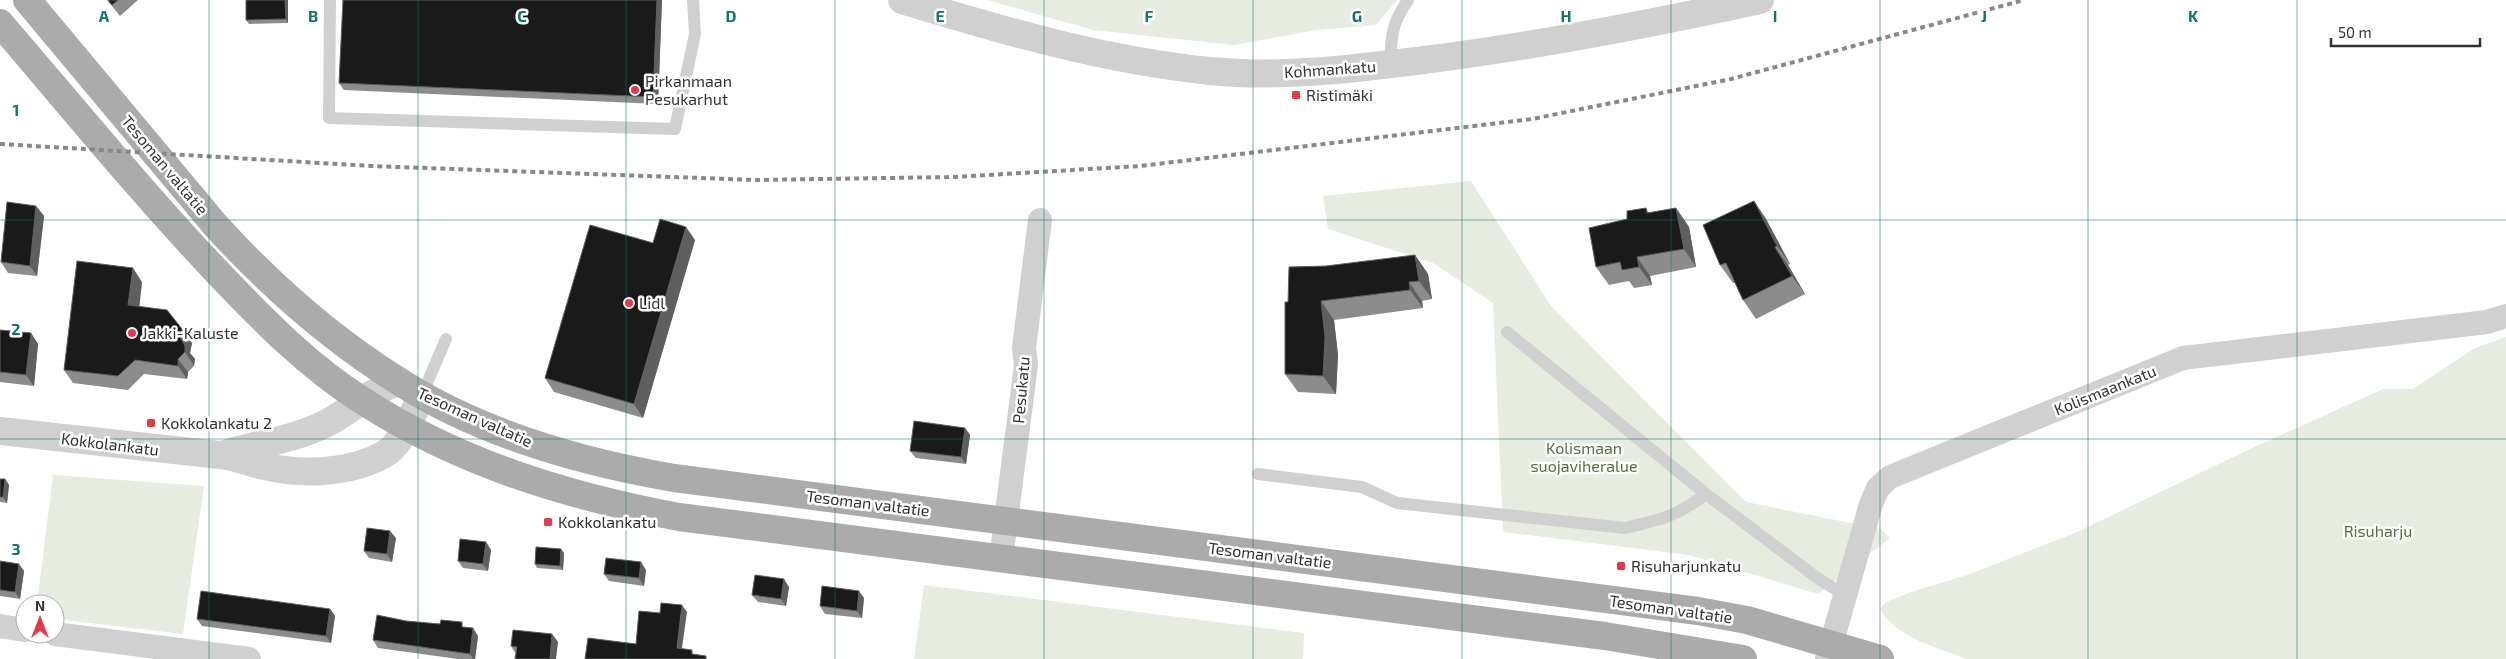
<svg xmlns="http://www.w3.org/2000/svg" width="2506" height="659" font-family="'Exo 2',sans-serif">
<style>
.green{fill:#e6ecdf}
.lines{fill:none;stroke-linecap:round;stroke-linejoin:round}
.service{stroke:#d0d0d0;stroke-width:12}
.minor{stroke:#d0d0d0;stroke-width:24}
.tertiary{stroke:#d0d0d0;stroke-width:28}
.primary{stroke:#ababab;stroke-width:28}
.rail{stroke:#888;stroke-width:4;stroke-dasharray:5 4;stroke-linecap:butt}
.wall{fill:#8c8c8c}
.shaded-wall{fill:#5f5f5f}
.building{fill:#1a1a1a;stroke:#5f5f5f}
.grid{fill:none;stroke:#0f766e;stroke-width:1;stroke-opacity:0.55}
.poi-dot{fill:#e63946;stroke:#fff;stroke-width:2}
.labels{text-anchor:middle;stroke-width:5;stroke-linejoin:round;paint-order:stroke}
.street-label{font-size:16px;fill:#333;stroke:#fff}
.poi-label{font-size:16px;fill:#333;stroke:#fff;text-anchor:start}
.park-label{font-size:16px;fill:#56703f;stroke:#fff}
.grid-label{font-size:16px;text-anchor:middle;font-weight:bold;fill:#0f766e;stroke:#fff;stroke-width:5;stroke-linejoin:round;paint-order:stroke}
</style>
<rect width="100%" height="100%" fill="#fff"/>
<path class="green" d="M987,0H1397L1376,25L1317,30L1234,45L1093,30Z
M1471,181L1551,306L1746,502L1881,529L1890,538L1818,594L1689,555L1503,532L1493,303L1433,263L1328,229L1323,196Z
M2506,337V659H1967C1938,648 1895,637 1880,609L1886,602L1914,591L1967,575L2075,533L2252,448L2383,389H2413L2475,348Z
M53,475L204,486L183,634L55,619V604H37Z
M924,585L1304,633L1303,659H914Z"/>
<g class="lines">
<path class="service" d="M330,0L329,118L675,129L695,34L693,0
M1390,64C1391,36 1392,23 1408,0
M1507,332L1706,494L1816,577L1846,596
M422,395L446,339
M1258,474L1362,487L1397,503L1625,528C1659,520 1678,516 1706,494"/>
<path class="minor" d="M1001,559L1026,365L1024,348L1040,220
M0,626L25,630
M55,634L249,659
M1827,659L1871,504L1878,488L1890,477L2183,358L2487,322L2506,316"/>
<path class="tertiary" d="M902,0C1004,31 1103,60 1210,71C1281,78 1353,69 1424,60C1537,46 1649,24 1760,0
M0,431C73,439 147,447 220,455C234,456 249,463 264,466C301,475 348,474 383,455C403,444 412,414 422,395
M221,455C255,444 293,440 325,424C351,411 371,390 399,382"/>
<path class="primary" d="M27,0L216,226C271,286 331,339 400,382C480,433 581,462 674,478L1698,611L1747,620L1880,659
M0,23C72,107 143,194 220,275C264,321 309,367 363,401C459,463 567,496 679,517L1605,636L1743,659"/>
<path class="rail" d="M0,144L371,166L756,180L954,177L1140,166L1532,119L1731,79L2024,0"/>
</g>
<path class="wall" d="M107,0H138L120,16Z
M288,0V23L249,24L246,20Z
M662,0L658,104L344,90L339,83Z
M1754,201L1766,219L1790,264L1788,265L1805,294L1756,319L1743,300L1735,283H1733L1720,265Z
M36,206L44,216L37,276L8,273L1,262Z
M1646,208L1649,213L1676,208L1689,227L1696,267L1650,276L1652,285L1634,288L1629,281L1609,285L1596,267L1627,219Z
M695,240L643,418L554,392L545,378L653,243Z
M1415,255L1428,274L1432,299L1422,301L1423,308L1334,320L1338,355L1336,394L1298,392L1285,374L1288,302Z
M142,282L139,306L192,343L190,353L195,359L194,366L188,372L187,379L144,374L128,390L73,383L64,370Z
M0,330L31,333L38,344L34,386L0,382Z
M965,428L970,435L966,464L916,458L910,451Z
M0,479H5L9,485L7,503L0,502Z
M396,538L392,562L369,558L364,551Z
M486,542L491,550L488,571L463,568L458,561Z
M564,553L563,570L537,568L535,564Z
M0,561L24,571L20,599L0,596Z
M646,570L644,586L609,581L604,574Z
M789,587L786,606L758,602L752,595Z
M864,598L862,618L825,614L820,606Z
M330,609L335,616L331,643L202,626L197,619Z
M406,621L466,627L478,636L475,659H458L378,648L373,640Z
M552,634L558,642L516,654L511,646Z"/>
<path class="shaded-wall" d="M285,0H288V23L286,19Z
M657,0H662L658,104L653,97Z
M1754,201L1766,219L1790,264L1777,246Z
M36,206L44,216L37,276L30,266Z
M1676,208L1689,227L1696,267L1684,249Z
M686,227L695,240L643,418L634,404Z
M1775,247L1788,265L1805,294L1792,276Z
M1415,255L1428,274L1432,299L1419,281Z
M1637,257L1650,276L1652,285L1639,267Z
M133,268L142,282L138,319L128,305Z
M1409,282L1422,301L1423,308L1410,290Z
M1321,301L1334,320L1338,355L1336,394L1323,376Z
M182,329L192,343L190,353L195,359L194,366L185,352L181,339Z
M31,333L38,344L34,386L26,375Z
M178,359L188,372L187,379L178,366Z
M965,428L970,435L966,464L961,457Z
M5,479L9,485L7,503L3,497Z
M390,531L396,538L392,562L387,554Z
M486,542L491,550L488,571L483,564Z
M561,549L564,553L563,570L560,566Z
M641,562L646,570L644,586L639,578Z
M19,564L24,571L20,599L15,592Z
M784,579L789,587L786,606L781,599Z
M859,591L864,598L862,618L857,611Z
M682,605L687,612L681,655L677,648Z
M330,609L335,616L331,643L326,636Z
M473,628L478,636L475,659H473L470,654Z
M552,634L558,642L556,659H550Z"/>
<path class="building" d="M108,0H118L112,5Z
M246,0H285L286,19L246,20Z
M343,0H657L653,97L339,83Z
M1754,201L1777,246L1775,247L1792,276L1743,300L1726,263L1720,265L1703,225Z
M7,202L36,206L30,266L1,262Z
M1646,208L1647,213L1676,208L1684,249L1637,257L1639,267L1622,270L1620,262L1596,267L1589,228L1627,219V211Z
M660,219L686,227L634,404L545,378L590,225L653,243Z
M1415,255L1419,281L1409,282L1410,290L1321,301L1325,337L1323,376L1285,374V302H1288L1289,267L1326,266Z
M77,261L133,268L128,305L167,310L182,329L181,339L185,346V352L178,359V366L135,360L118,376L64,370Z
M0,330L31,333L26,375L0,372Z
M914,421L965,428L961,457L910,451Z
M0,479H5L3,497H0Z
M367,528L390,531L387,554L364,551Z
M460,539L486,542L483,564L458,561Z
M536,547L561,549L560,566L535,564Z
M606,558L641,562L639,578L604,574Z
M0,561L19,564L15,592L0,590Z
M755,575L784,579L781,599L752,595Z
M822,586L859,591L857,611L820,606Z
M201,591L330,609L326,636L197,619Z
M661,603L682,605L677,648L692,650V654L706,656V659H585L588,638L636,644L639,611L660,613Z
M377,615L406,621L440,624L441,620L462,622V627L473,628L470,654L373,640Z
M513,630L552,634L550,659H515L517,647L511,646Z"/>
<path class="grid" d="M209,0V659M418,0V659M626,0V659M835,0V659M1044,0V659M1253,0V659M1462,0V659M1671,0V659M1880,0V659M2088,0V659M2297,0V659M0,220H2506M0,439H2506"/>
<g class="poi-dot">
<circle cx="635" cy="90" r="5"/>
<rect x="1291" y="90" width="10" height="10" rx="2.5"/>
<circle cx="629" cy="303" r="5"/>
<circle cx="132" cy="333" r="5"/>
<rect x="146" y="418" width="10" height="10" rx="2.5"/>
<rect x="543" y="517" width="10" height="10" rx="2.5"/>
<rect x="1616" y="561" width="10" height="10" rx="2.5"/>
</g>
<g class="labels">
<g class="street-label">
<text transform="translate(1330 69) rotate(-4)" y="6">Kohmankatu</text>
<text transform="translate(165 165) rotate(50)" y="6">Tesoman valtatie</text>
<text transform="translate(1021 390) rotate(-85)" y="6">Pesukatu</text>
<text transform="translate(2105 390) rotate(-22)" y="6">Kolismaankatu</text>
<text transform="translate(475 417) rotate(24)" y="6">Tesoman valtatie</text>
<text transform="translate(110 444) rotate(7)" y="6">Kokkolankatu</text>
<text transform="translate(868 503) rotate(7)" y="6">Tesoman valtatie</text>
<text transform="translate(1270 555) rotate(7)" y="6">Tesoman valtatie</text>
<text transform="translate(1671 609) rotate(8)" y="6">Tesoman valtatie</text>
</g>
<g class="poi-label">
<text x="645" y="87">Pirkanmaan<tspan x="645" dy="18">Pesukarhut</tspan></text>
<text x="1306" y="101">Ristimäki</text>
<text x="639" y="309">Lidl</text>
<text x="142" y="339">Jakki-Kaluste</text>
<text x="161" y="429">Kokkolankatu 2</text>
<text x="558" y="528">Kokkolankatu</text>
<text x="1631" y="572">Risuharjunkatu</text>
</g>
<g class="park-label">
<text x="1584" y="454">Kolismaan<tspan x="1584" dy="18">suojaviheralue</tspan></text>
<text x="2378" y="537">Risuharju</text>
</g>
</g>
<g class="grid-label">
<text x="104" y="22">A</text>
<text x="313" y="22">B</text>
<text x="522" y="22">C</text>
<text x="731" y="22">D</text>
<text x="940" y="22">E</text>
<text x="1149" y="22">F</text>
<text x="1357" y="22">G</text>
<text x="1566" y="22">H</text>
<text x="1775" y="22">I</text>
<text x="1984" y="22">J</text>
<text x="2193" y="22">K</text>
<text x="16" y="116">1</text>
<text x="16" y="335">2</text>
<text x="16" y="555">3</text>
</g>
<g transform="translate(40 619)"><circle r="24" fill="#ffffff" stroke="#adadad"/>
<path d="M0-4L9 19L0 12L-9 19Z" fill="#e63946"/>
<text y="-8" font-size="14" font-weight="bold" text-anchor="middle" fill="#333333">N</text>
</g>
<path d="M2331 38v8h149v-8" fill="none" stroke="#333333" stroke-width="2.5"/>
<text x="2338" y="38" font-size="15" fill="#333333" stroke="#ffffff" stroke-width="4" paint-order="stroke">50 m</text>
</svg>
